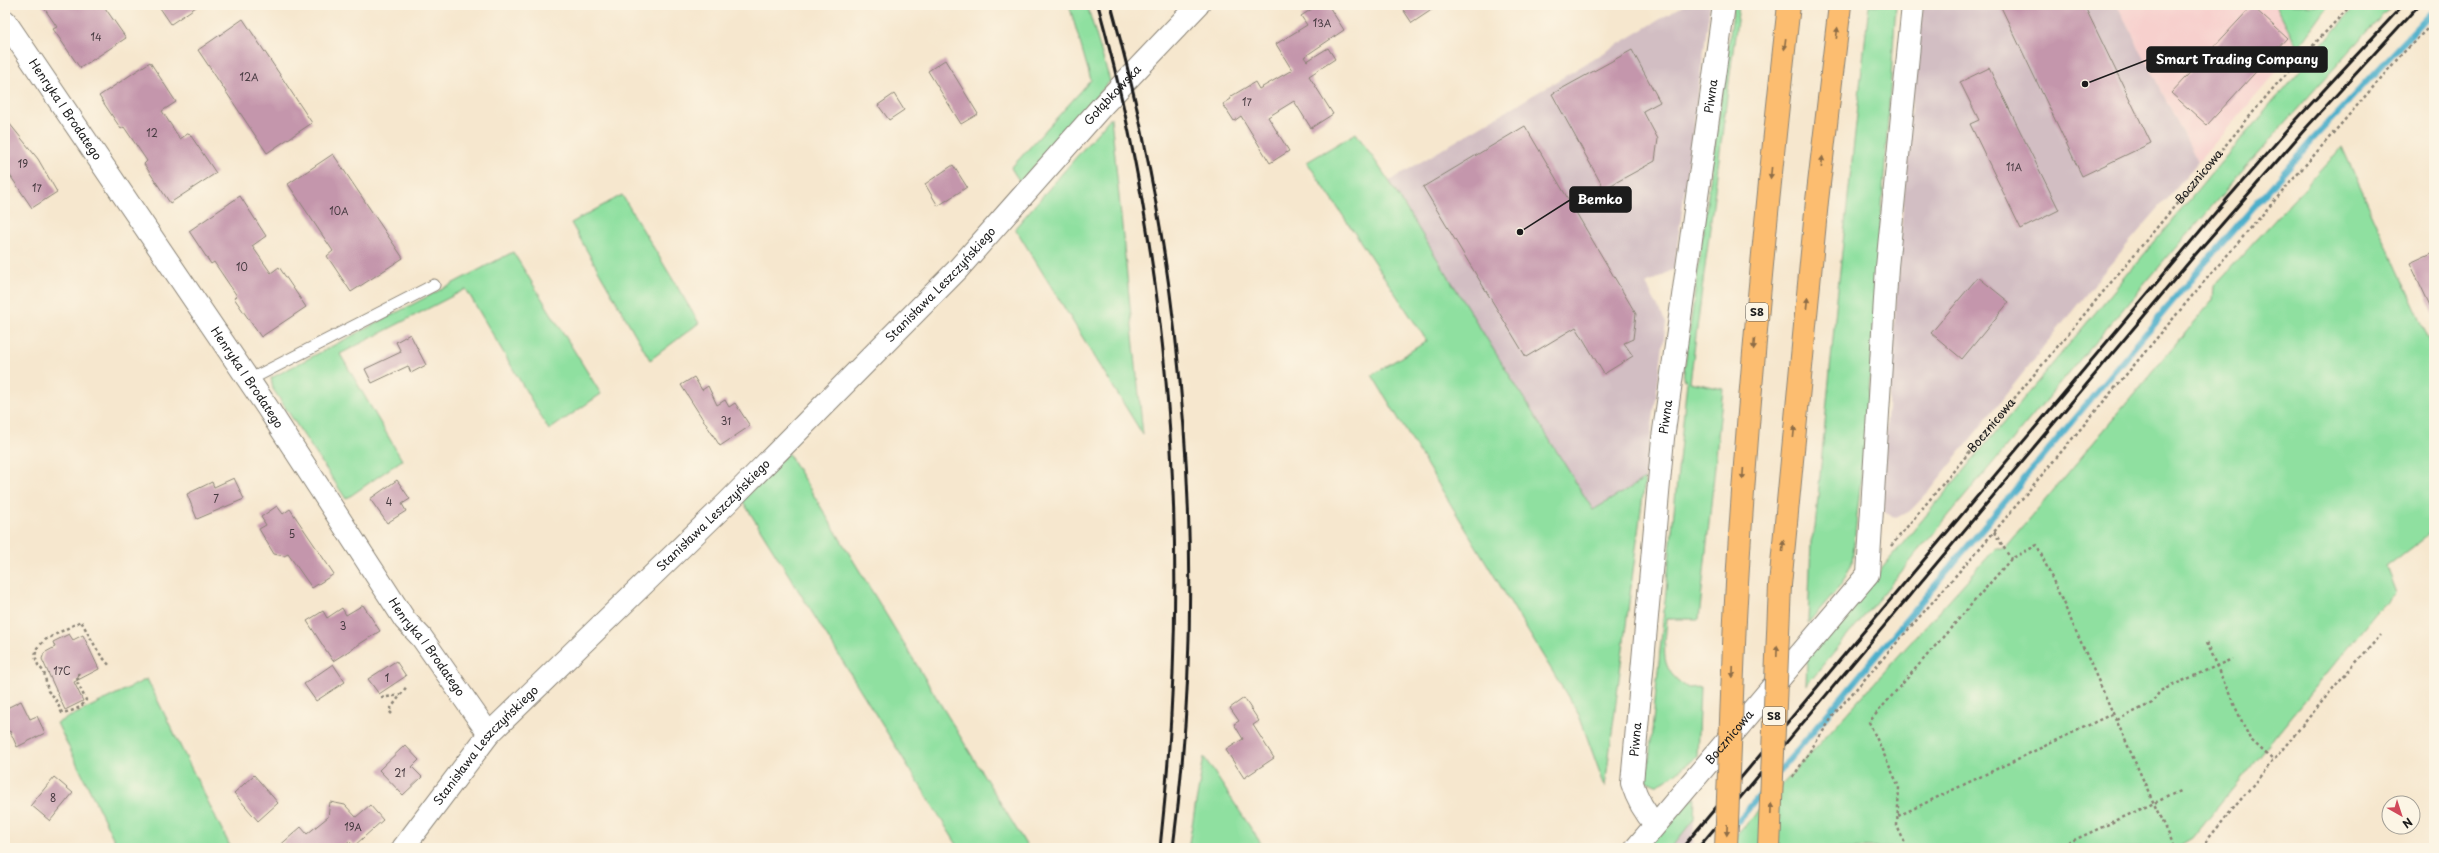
<svg xmlns="http://www.w3.org/2000/svg" width="2439" height="853" font-family="'Playpen Sans',sans-serif">
<style>
.built{fill:#f7d0cd}
.industrial{fill:#d2bec3}
.green{fill:#8fe0a0;stroke:#567e5e}
.lines{fill:none;stroke-linecap:round;stroke-linejoin:round}
.stream{stroke:#4bafcb;stroke-width:6}
.building{fill:#c496ac}
.lane-casing{stroke:#898275;stroke-width:13}
.street-casing{stroke:#898275;stroke-width:24}
.highway-casing{stroke:#898275;stroke-width:24}
.path{stroke:#898275;stroke-width:2.5;stroke-dasharray:3 3;stroke-linecap:butt}
.lane{stroke:#fff;stroke-width:11}
.street{stroke:#fff;stroke-width:22}
.highway{stroke:#fcbd6f;stroke-width:22}
.rail{stroke:#1c1c1c;stroke-width:3}
.highway-bridge-casing{stroke:#898275;stroke-width:24;stroke-linecap:butt}
.highway-bridge{stroke:#fcbd6f;stroke-width:22}
.oneway{fill:#8c6c46}
.labels{text-anchor:middle;stroke-width:3;stroke-linejoin:round;paint-order:stroke}
.number-label{font-size:10px;fill:#463a40}
.shield{fill:#fcf5e5;stroke:#5f5d58;stroke-width:1}
.shield-label{font-size:11px;font-weight:bold;fill:#1c1c1c}
.street-label{font-size:12px;fill:#1c1c1c;stroke:#fcf5e5}
.leader{fill:none;stroke:#1c1c1c;stroke-width:1.5}
.callout-dot{fill:#1c1c1c;stroke:#fcf5e5;stroke-width:1.5}
.callout{fill:#1c1c1c;stroke:#1c1c1c;stroke-width:1.5}
.callout-label{font-size:13px;text-anchor:middle;font-weight:bold;fill:#fff}
</style>
<rect width="100%" height="100%" fill="#fcf5e5"/>
<filter id="ink" filterUnits="userSpaceOnUse"><feTurbulence type="fractalNoise" baseFrequency=".025" numOctaves="2"/><feDisplacementMap in="SourceGraphic" scale="8" xChannelSelector="R" yChannelSelector="G"/><feConvolveMatrix kernelMatrix="1 2 1 2 8 2 1 2 1" color-interpolation-filters="sRGB"/></filter>
<filter id="wash" filterUnits="userSpaceOnUse"><feTurbulence type="fractalNoise" baseFrequency=".012" numOctaves="4" result="noise"/><feDisplacementMap in="SourceGraphic" scale="16" xChannelSelector="R" yChannelSelector="G"/><feGaussianBlur stdDeviation="0.9" result="paint"/><feColorMatrix in="noise" values="0 0 0 0 0 0 0 0 0 0 0 0 0 0 0 0 0 1.4 0 .05"/><feComposite in="paint" operator="in"/></filter>
<g filter="url(#wash)">
<rect width="100%" height="100%" fill="#f6e7ce"/>
<path class="built" d="M2117,5H2276L2298,48L2198,162Z"/>
<path class="industrial" d="M1684,5H1710L1674,269L1646,284L1666,323L1645,479L1593,510L1389,181Z
M1922,5H2117L2198,162L2102,274L1929,491L1911,510L1896,518L1885,512L1881,498L1909,127Z
M1694,819L1693,848H1671Z"/>
<path class="green" d="M1069,5H1087L1110,81L1020,182L1011,168L1091,80Z
M1734,5H1739L1690,382L1723,389L1699,619H1667C1665,652 1657,668 1688,688L1700,687L1697,756L1670,778L1655,785L1647,781L1687,381L1683,379Z
M1869,5H1896L1867,421L1852,563L1842,584L1808,623L1811,541L1815,528L1836,307Z
M2276,5H2329L2298,48Z
M2356,5H2392C2189,224 1999,457 1806,685L1807,658L2217,167Z
M1111,117L1143,435L1015,228Z
M1356,133L1389,181L1593,510L1645,479L1605,787L1579,715L1372,375L1427,341L1307,162Z
M2342,147L2434,350V530L2386,567L2396,593L2375,614L2192,839L2177,848H1725L1996,548H2005L2213,300L2214,286Z
M622,195L699,323L650,360L571,223Z
M513,252L601,394L549,430L466,289L340,354L402,460L346,499L273,389L271,378Z
M788,453L1028,848H959L742,500Z
M147,679L231,848H118L57,723Z
M1204,757L1264,848H1188Z
M1695,797L1694,819L1671,848H1645L1682,806Z"/>
<g class="lines">
<path class="stream" d="M1778,773L2203,265L2313,139L2434,10
M1733,827L1765,789"/>
</g>
<g id="blocks">
<path class="building" d="M42,5H103L126,38L80,68L53,29L57,27Z
M158,5H199L171,24Z
M1318,5H1328L1344,30L1304,57L1307,61L1328,48L1335,59L1309,76L1333,114L1311,128L1294,101L1268,117L1289,151L1270,163L1241,116L1234,121L1223,104L1231,99L1230,97L1255,82L1259,89L1292,70L1276,44L1307,25L1301,16Z
M1400,5H1439L1412,23Z
M2000,5H2084L2151,143L2082,176Z
M2252,6L2287,38L2207,125L2171,93Z
M243,19L312,123L267,153L198,50Z
M1632,50L1660,102L1643,111L1658,139L1655,161L1604,189L1552,94Z
M945,60L978,114L961,124L928,71Z
M150,62L176,102L162,111L180,139L189,133L216,173L170,203L144,164L147,161L124,127L121,129L99,96Z
M1989,68L2059,210L2021,229L1970,124L1979,120L1960,82Z
M894,94L904,110L889,120L878,105Z
M5,118L38,159L57,192L32,208L5,168Z
M1525,126L1636,314L1633,339L1624,343L1633,356L1604,374L1576,327L1526,357L1423,187Z
M333,154L403,258L351,292L327,256L333,251L288,184Z
M953,165L967,187L938,206L925,184Z
M240,196L266,236L252,246L271,273L279,267L306,307L261,337L234,298L237,296L214,262L211,264L189,231Z
M2434,252V314L2410,263Z
M1978,277L2009,302L1962,359L1931,333Z
M410,334L426,365L411,373L408,366L372,383L365,369L401,352L396,342Z
M694,377L702,390L708,386L717,405L725,400L729,407L735,403L750,426L720,446L681,385Z
M234,478L244,499L197,519L187,494L212,482L214,487Z
M397,480L410,499L402,504L406,511L387,523L370,499Z
M277,506L283,514L290,509L334,574L312,588L288,554L284,556L274,554L259,529L266,525L261,517Z
M363,605L380,631L333,661L307,621L323,611L327,618L342,608L346,615Z
M69,634L73,640L83,635L99,669L74,682L83,701L65,710L42,659L44,653L55,647L53,642Z
M396,661L406,676L379,694L368,679Z
M333,664L345,682L316,701L304,684Z
M1244,698L1259,721L1253,725L1274,758L1244,778L1226,750L1243,739L1234,724L1239,721L1230,708Z
M21,701L30,719L37,716L45,733L17,747L10,731L5,734V709Z
M405,745L419,760L412,767L422,777L403,795L379,770Z
M254,775L278,803L258,821L234,793Z
M54,777L73,793L50,821L31,805Z
M330,802L345,805L356,817L370,805L383,820L354,846L349,841L341,848H277L301,827L307,834L328,817Z"/>
</g>
</g>
<g filter="url(#ink)">
<use href="#blocks" fill-opacity="0" stroke="#898275" stroke-width="1"/>
<g class="lines">
<g class="lane-casing">
<path id="lane" d="M249,380L434,285"/>
</g>
<g class="street-casing">
<g id="street">
<path id="s2" d="M5,21L267,407L405,620L422,638L489,734"/>
<path id="s3" d="M1655,824C1643,811 1637,799 1632,783L1663,438L1724,5"/>
<path id="s4" d="M403,848L489,734L727,503L958,269L1103,105L1198,5"/>
<path id="s5" d="M1636,848L1868,574L1887,267L1913,5"/>
</g>
</g>
<g class="highway-casing">
<path id="highway" d="M1780,585L1817,201L1840,5
M1735,619C1746,414 1766,209 1789,5"/>
</g>
<g class="path">
<path d="M1994,532L2011,559"/>
<path id="s1" d="M1891,546L2275,86L2351,5"/>
<path d="M2206,643L2250,739L2273,760"/>
<path d="M78,673L80,677L76,680L86,700C81,709 72,711 62,713L55,698L48,691L44,672L38,665L35,656L37,648L45,640L81,621L99,653L110,666"/>
<path d="M381,698L400,695"/>
<path d="M392,714L389,711L407,686"/>
<path d="M2117,720L2152,703L2160,691L2232,659"/>
<path d="M5,739L9,738"/>
<path d="M1793,777L1835,713L1994,532L2203,283L2401,55L2434,22"/>
<path d="M1898,816L2114,713"/>
<path d="M1907,848L1897,826L1899,787L1869,722L2011,559L2037,545L2174,848"/>
<path d="M2057,848L2182,790"/>
<path d="M2204,848L2208,839L2340,680L2381,635"/>
</g>
<use href="#lane" class="lane"/>
<use href="#street" class="street"/>
<use href="#highway" class="highway"/>
<path class="rail" d="M1098,5C1174,280 1191,565 1160,848
M1111,5C1186,276 1209,569 1173,848
M1682,848L2221,206L2297,119L2403,5
M1698,848L2195,255L2306,128L2419,5"/>
<g class="highway-bridge-casing">
<path id="highway-bridge" d="M1726,848L1735,619
M1769,848L1780,585"/>
</g>
<use href="#highway-bridge" class="highway-bridge"/>
</g>
<defs><path id="oneway-solid" d="M-6-.8H1V-3.2L6.5 0L1 3.2V.8H-6Z"/></defs>
<g class="oneway">
<use href="#oneway-solid" transform="translate(1837 33) rotate(-83)"/>
<use href="#oneway-solid" transform="translate(1785 44) rotate(97)"/>
<use href="#oneway-solid" transform="translate(1822 162) rotate(-83)"/>
<use href="#oneway-solid" transform="translate(1771 173) rotate(96)"/>
<use href="#oneway-solid" transform="translate(1807 303) rotate(-84)"/>
<use href="#oneway-solid" transform="translate(1754 344) rotate(95)"/>
<use href="#oneway-solid" transform="translate(1794 432) rotate(-84)"/>
<use href="#oneway-solid" transform="translate(1743 474) rotate(94)"/>
<use href="#oneway-solid" transform="translate(1783 546) rotate(-85)"/>
<use href="#oneway-solid" transform="translate(1777 651) rotate(-88)"/>
<use href="#oneway-solid" transform="translate(1733 672) rotate(92)"/>
<use href="#oneway-solid" transform="translate(1771 809) rotate(-88)"/>
<use href="#oneway-solid" transform="translate(1727 830) rotate(92)"/>
</g>
</g>
<g class="labels">
<g class="number-label">
<text x="1322" y="27">13A</text>
<text x="96" y="41">14</text>
<text x="249" y="81">12A</text>
<text x="1247" y="106">17</text>
<text x="152" y="137">12</text>
<text x="23" y="168">19</text>
<text x="2014" y="171">11A</text>
<text x="37" y="192">17</text>
<text x="339" y="215">10A</text>
<text x="242" y="271">10</text>
<text x="726" y="425">31</text>
<text x="216" y="503">7</text>
<text x="389" y="506">4</text>
<text x="292" y="538">5</text>
<text x="343" y="630">3</text>
<text x="62" y="675">17C</text>
<text x="387" y="682">1</text>
<text x="400" y="777">21</text>
<text x="53" y="802">8</text>
<text x="353" y="831">19A</text>
</g>
<g class="shield">
<rect x="1746" y="303" width="22" height="18" rx="3"/>
<rect x="1763" y="707" width="22" height="18" rx="3"/>
</g>
<g class="shield-label">
<text x="1757" y="316">S8</text>
<text x="1774" y="720">S8</text>
</g>
<g class="street-label">
<text dy="4" stroke="none"><textPath href="#s4" startOffset="1036">Gołąbkowska</textPath></text>
<text dy="4" stroke="none"><textPath href="#s3" startOffset="739">Piwna</textPath></text>
<text dy="4" stroke="none"><textPath href="#s2" startOffset="107">Henryka I Brodatego</textPath></text>
<text dy="4" stroke="none"><textPath href="#s1" startOffset="481">Bocznicowa</textPath></text>
<text dy="4" stroke="none"><textPath href="#s4" startOffset="780">Stanisława Leszczyńskiego</textPath></text>
<text dy="4" stroke="none"><textPath href="#s2" startOffset="431">Henryka I Brodatego</textPath></text>
<text dy="4" stroke="none"><textPath href="#s3" startOffset="415">Piwna</textPath></text>
<text dy="4" stroke="none"><textPath href="#s1" startOffset="157">Bocznicowa</textPath></text>
<text dy="4" stroke="none"><textPath href="#s4" startOffset="456">Stanisława Leszczyńskiego</textPath></text>
<text dy="4" stroke="none"><textPath href="#s2" startOffset="755">Henryka I Brodatego</textPath></text>
<text dy="4" stroke="none"><textPath href="#s5" startOffset="145">Bocznicowa</textPath></text>
<text dy="4" stroke="none"><textPath href="#s3" startOffset="91">Piwna</textPath></text>
<text dy="4" stroke="none"><textPath href="#s4" startOffset="132">Stanisława Leszczyńskiego</textPath></text>
</g>
</g>
<path class="leader" d="M2085 84L2147 60M1520 232L1570 200"/>
<g class="callout-dot">
<circle cx="2085" cy="84" r="4"/>
<circle cx="1520" cy="232" r="4"/>
</g>
<g class="callout">
<rect x="2147" y="47" width="180" height="25" rx="4"/>
<rect x="1570" y="187" width="61" height="25" rx="4"/>
</g>
<g class="callout-label">
<text x="2237" y="64">Smart Trading Company</text>
<text x="1600" y="204">Bemko</text>
</g>
<rect width="2439" height="853" fill="none" stroke="#fcf5e5" stroke-width="20"/>
<g transform="translate(2401 815) rotate(141)"><circle r="19" fill="#fcf5e5" stroke="#a29e95"/>
<path d="M0-3L7 15L0 10L-7 15Z" fill="#d1495b"/>
<text y="-6" font-size="11" font-weight="bold" text-anchor="middle" fill="#1c1c1c">N</text>
</g>
</svg>
